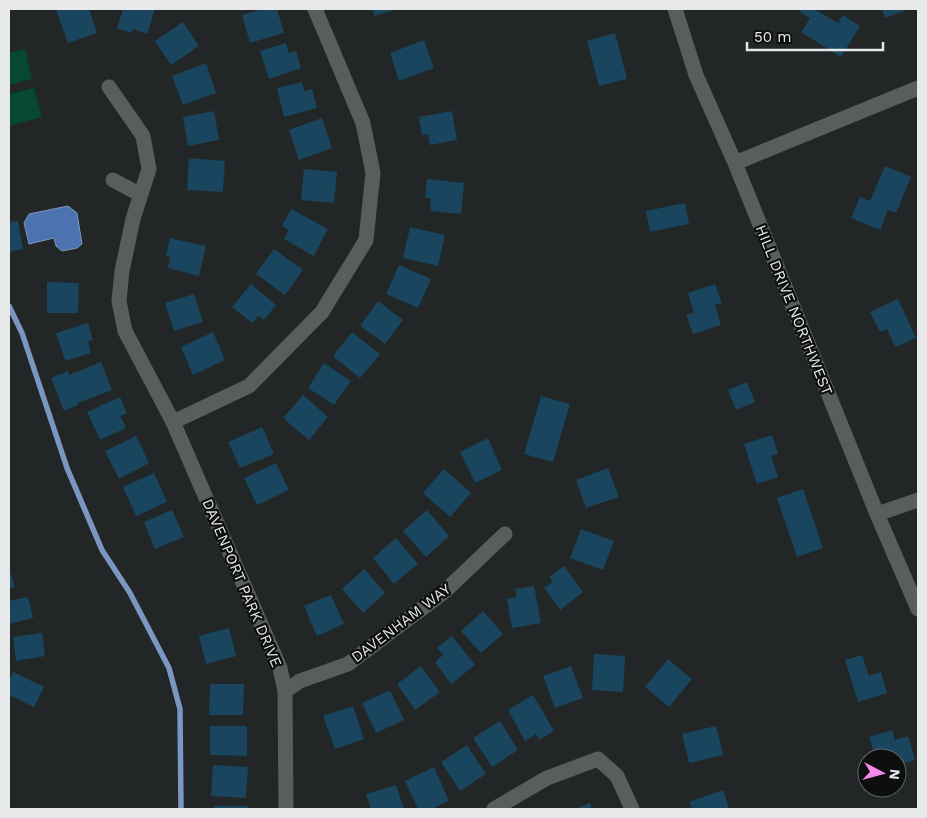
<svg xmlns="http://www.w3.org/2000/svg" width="927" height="818" font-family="'Work Sans',sans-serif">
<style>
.green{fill:#064832}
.water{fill:#4c73b0;stroke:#7a96c1}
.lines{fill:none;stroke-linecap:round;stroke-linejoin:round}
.stream{stroke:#7a96c1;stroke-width:5.5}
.building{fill:#19465e}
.minor{stroke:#595d5e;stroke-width:15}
.labels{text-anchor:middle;stroke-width:4.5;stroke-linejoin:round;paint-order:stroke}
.street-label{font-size:15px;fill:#e6e8e9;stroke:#0d0e0f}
</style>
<rect width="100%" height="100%" fill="#222626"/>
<path class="green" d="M25,49L32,79L9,85V53Z
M34,88L42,117L9,126V94Z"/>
<path class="water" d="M68,206L77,213L82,244L77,248L62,251L56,246L54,238L29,244L24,223L29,214Z"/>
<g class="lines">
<path class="stream" d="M9,306L22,333L67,468L102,550L130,593L169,668L180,709L181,809"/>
</g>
<path class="building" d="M61,9H89L97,33L68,43L56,10Z
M123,9H155L147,34L133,29L132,33L117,28Z
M263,9H277L284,33L250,43L242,15Z
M372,9H396L375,16Z
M801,9H814L838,23L843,15L860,26L841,57L801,32L810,18L800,12Z
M882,9H904V11L885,18Z
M183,22L199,46L171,65L155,41Z
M615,33L627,79L599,86L587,41Z
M424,40L434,68L399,81L390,53Z
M286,43L289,53L296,51L301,68L269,79L260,51Z
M206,63L216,93L183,105L172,76Z
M302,82L304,91L312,89L317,108L284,117L277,88Z
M214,111L219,140L188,146L183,117Z
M452,111L457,140L430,145L428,134L422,135L419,117Z
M322,118L332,148L299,160L289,130Z
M189,158L225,161L223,192L187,190Z
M885,166L911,177L896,213L888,210L880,230L851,218L860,197L870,201Z
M304,169L337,172L334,203L301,200Z
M427,179L464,183L461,214L430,211L431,198H425Z
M685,203L689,224L650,232L646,211Z
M291,209L328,229L314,256L284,239L289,230L282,226Z
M18,221L23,249L9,252V222Z
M410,227L445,235L438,266L403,258Z
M170,238L206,246L199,276L168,268L170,257L166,256Z
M274,249L303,270L285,295L256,274Z
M399,265L431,279L418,308L386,294Z
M47,282L79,283L78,313H47Z
M251,284L276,305L264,320L258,316L252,323L232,307Z
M715,284L722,303L715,305L721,325L693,334L686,315L694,313L688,293Z
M194,294L203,322L174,331L165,303Z
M898,299L916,338L895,347L887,329L880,332L870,312Z
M378,301L403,320L385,344L360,326Z
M88,323L93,340L88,341L91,353L65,361L56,333Z
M213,332L225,360L193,375L181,347Z
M352,332L380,354L360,378L333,356Z
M101,362L112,390L78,403V405L64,411L51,378L68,371L69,375Z
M324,363L351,381L334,405L308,388Z
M747,382L755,402L736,410L728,390Z
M303,395L328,417L309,440L283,418Z
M541,396L570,404L553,462L524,454Z
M120,397L127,413L120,416L126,428L100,440L87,412Z
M262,427L274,454L240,468L228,442Z
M772,435L778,453L771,456L778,477L757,484L744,444Z
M136,436L149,463L119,479L105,451Z
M488,438L502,470L475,483L460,452Z
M276,463L289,490L257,505L244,478Z
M608,468L619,497L586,508L576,480Z
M444,469L471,493L450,517L423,493Z
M154,473L167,502L136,516L123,487Z
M803,489L823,548L797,557L777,498Z
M172,510L184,537L155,549L144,522Z
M427,510L449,536L426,557L403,531Z
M581,529L614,541L603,570L570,558Z
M396,538L418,564L394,584L373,558Z
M564,566L583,592L560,610L544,588L553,582L549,577Z
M9,569L15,587L9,589Z
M364,569L385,593L363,613L342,589Z
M534,586L541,623L512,628L507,599L517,597L515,589Z
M331,595L344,624L317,636L304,606Z
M28,597L33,618L9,624V601Z
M483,611L503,634L481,653L461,631Z
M229,628L236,656L206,664L199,636Z
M42,633L45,656L16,661L13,637Z
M452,636L475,665L451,684L435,662L443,655L437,648Z
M594,654L625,656L623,692L592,690Z
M862,655L869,676L881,672L887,693L858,702L845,660Z
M668,659L692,679L669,707L645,687Z
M421,666L440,692L415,710L397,684Z
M571,666L583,698L555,708L543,676Z
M13,672L44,687L34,707L9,695V681Z
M210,684H244L243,715H209Z
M390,690L404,720L376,733L362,703Z
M533,695L554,731L539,740L536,734L525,741L508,710Z
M353,706L364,739L335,749L323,716Z
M500,721L518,750L492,767L473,738Z
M210,726H247V756L210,755Z
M716,726L723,755L689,763L682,734Z
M892,730L895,740L908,736L915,760L897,766V758H876L869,737Z
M467,745L486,774L460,791L441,762Z
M213,765L248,767L246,798L211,796Z
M434,767L449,801L431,809H418L405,781Z
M396,785L404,809H371L366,794Z
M723,790L729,809H692L689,802Z
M590,803L592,809H575Z
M214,806H248V809H214Z"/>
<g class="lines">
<path class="minor" d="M675,9L696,75L735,163L877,514L918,609
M109,87L143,136L149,169L133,219L122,271L119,301L125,331L173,422L280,668L285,691L286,809
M735,163L918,88
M113,180L141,195
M173,422L249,386L322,312L366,240L373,173L363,123L315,9
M877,514L918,500
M285,691L300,681L348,664L444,592L505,534
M494,809L547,778L598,759L617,776L632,809"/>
</g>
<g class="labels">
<g class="street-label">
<text transform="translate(794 310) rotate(68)" y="5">HILL DRIVE NORTHWEST</text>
<text transform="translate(242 583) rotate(67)" y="5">DAVENPORT PARK DRIVE</text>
<text transform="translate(401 623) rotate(-37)" y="5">DAVENHAM WAY</text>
</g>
</g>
<rect width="927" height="818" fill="none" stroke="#e6e8e9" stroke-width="20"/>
<g transform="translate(882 773) rotate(96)"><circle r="24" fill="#0d0e0f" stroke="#646566"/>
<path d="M0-4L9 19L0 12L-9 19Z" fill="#f788ec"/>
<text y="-8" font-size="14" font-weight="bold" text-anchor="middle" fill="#e6e8e9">N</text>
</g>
<path d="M747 42v8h136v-8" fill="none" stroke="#e6e8e9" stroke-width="2.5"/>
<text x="754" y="42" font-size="15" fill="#e6e8e9" stroke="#0d0e0f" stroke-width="4" paint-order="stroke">50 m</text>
</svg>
